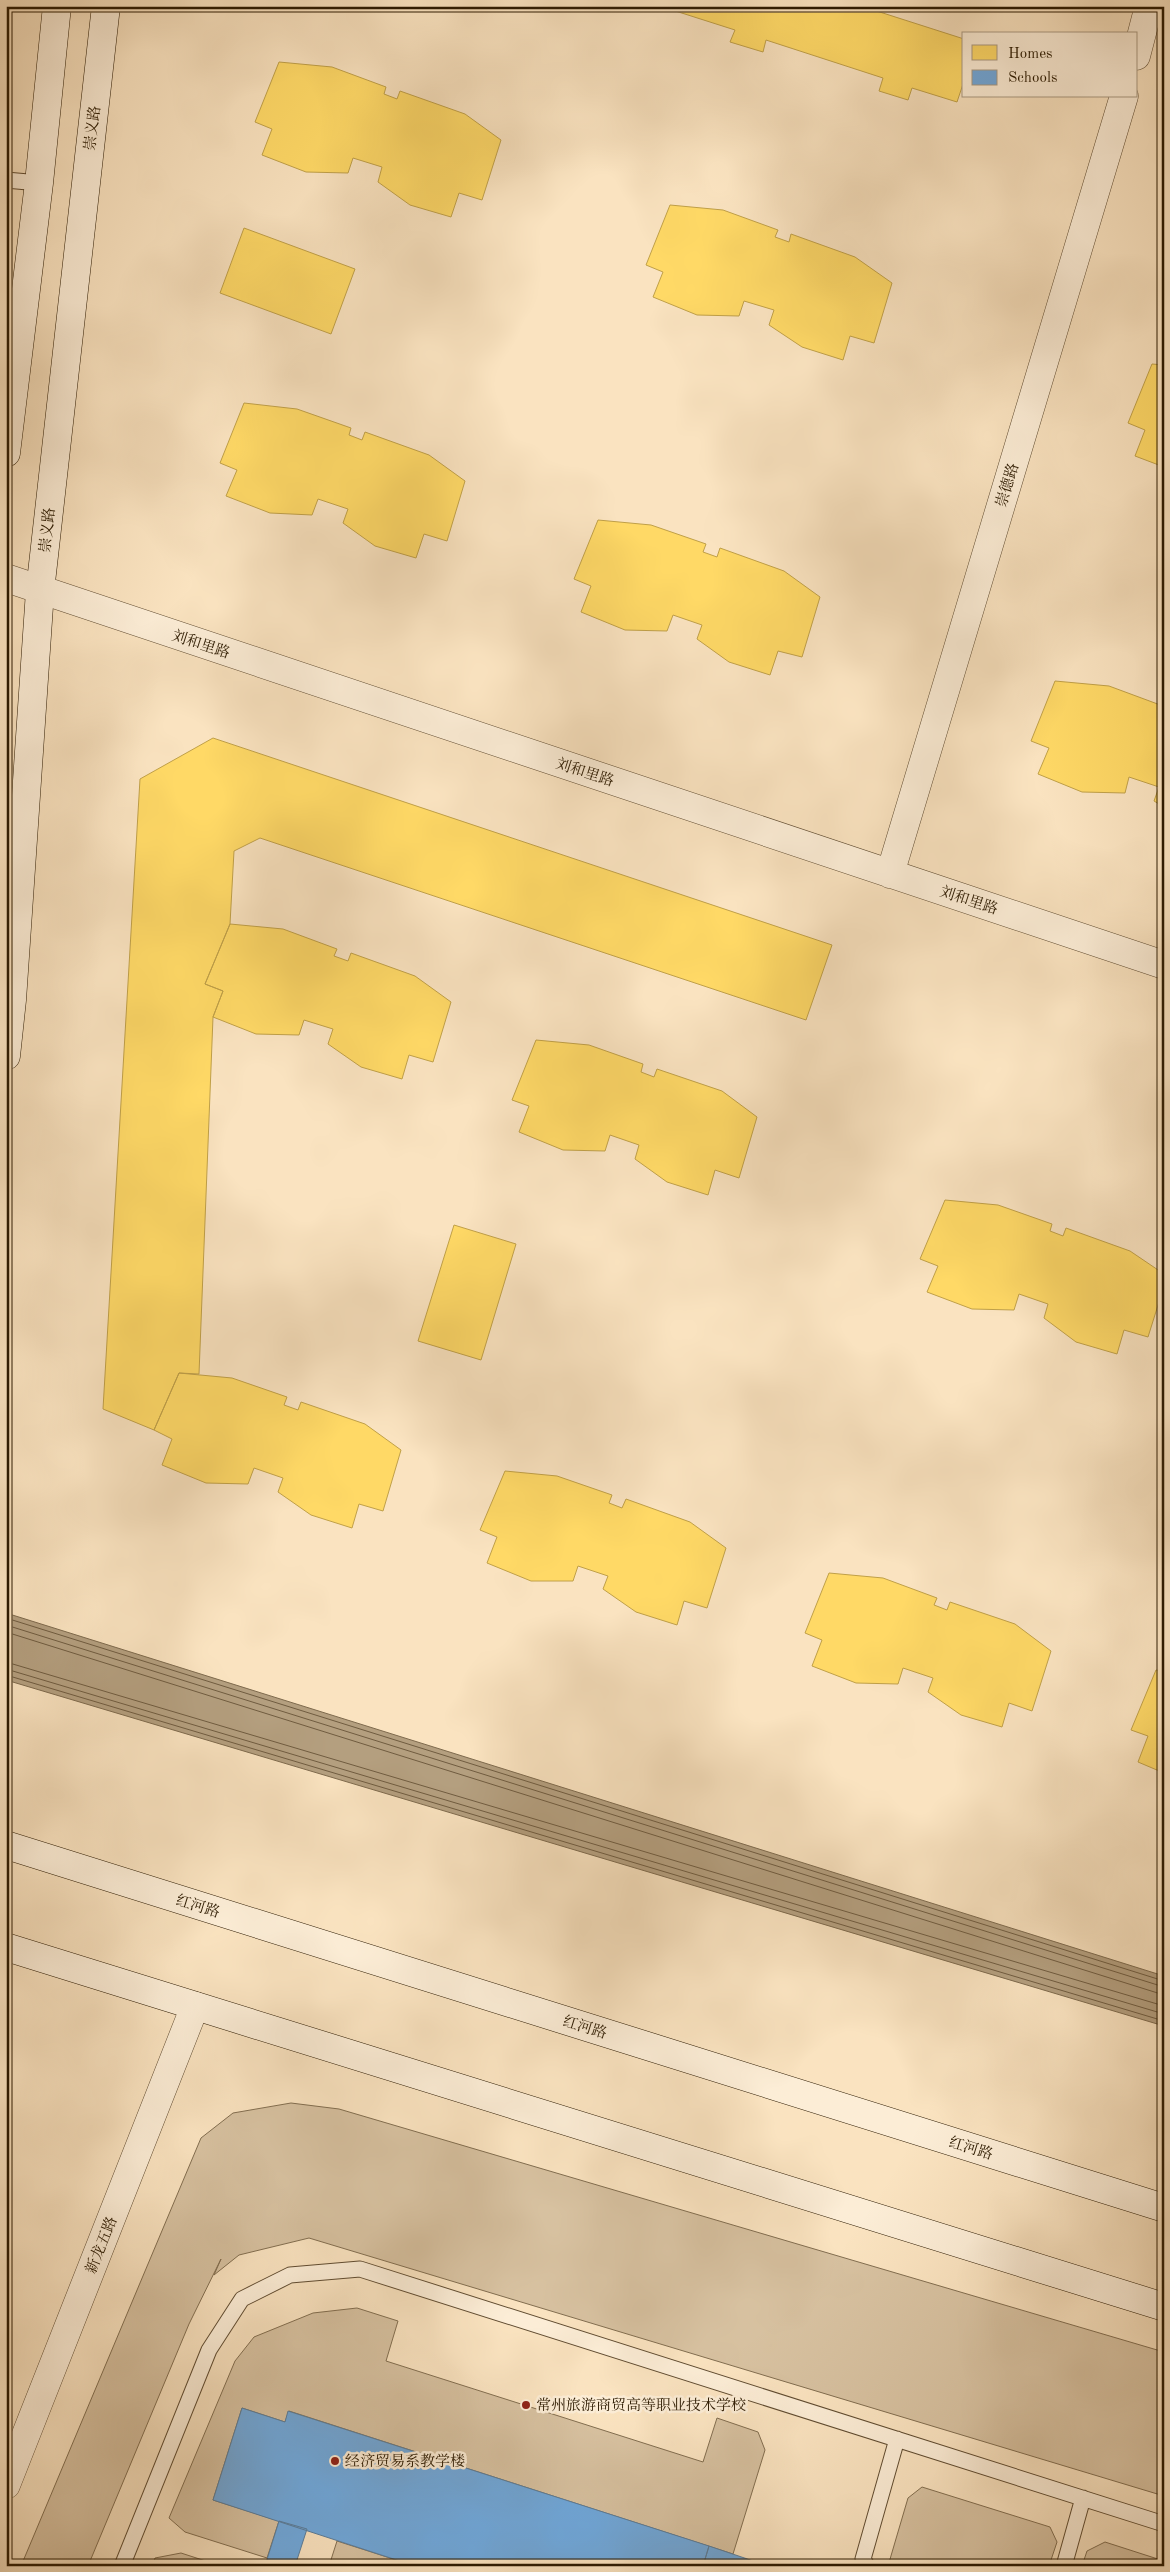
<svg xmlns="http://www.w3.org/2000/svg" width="1170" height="2572" font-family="'Old Standard TT','Noto Serif SC',serif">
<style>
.green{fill:#d7c1a0;stroke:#826e50}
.water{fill:#b49f7f;stroke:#7e6a4d}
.homes{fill:#ffd966;stroke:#c0a048}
.schools{fill:#6fa8dc;stroke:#5b7d9a}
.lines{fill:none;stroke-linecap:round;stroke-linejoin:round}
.shore{stroke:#705c40;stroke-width:1}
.lane-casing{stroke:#604c31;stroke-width:17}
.street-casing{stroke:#604c31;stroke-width:29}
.secondary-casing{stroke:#2c1a01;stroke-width:29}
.lane{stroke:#fcedd6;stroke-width:15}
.street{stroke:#fcedd6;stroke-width:28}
.secondary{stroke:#fcedd6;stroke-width:28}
.poi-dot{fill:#8f2418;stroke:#fcedd6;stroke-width:2}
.labels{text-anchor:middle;stroke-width:5;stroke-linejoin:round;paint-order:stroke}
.street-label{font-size:15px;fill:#2c1a01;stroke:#fcedd6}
.poi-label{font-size:15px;fill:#2c1a01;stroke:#fcedd6;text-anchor:start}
</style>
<rect width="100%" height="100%" fill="#fae3c0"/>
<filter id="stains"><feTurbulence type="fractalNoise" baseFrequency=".004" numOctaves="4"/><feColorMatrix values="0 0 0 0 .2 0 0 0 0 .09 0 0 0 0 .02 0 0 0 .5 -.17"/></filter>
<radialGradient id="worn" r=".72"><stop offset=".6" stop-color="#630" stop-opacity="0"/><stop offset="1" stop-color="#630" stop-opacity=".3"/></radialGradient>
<path class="green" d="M291,2103L339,2109L1164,2352V2496L309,2238L239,2255L214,2275L221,2259L189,2324L88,2566H21L201,2138L233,2113Z
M357,2308L398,2321L386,2361L703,2462L717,2418L758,2432L765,2450L733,2554L289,2411L285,2422L242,2408L213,2500L279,2521L267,2558L185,2532L169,2518L235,2361L254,2337L313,2313Z
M922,2487L1050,2527L1057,2542L1049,2566H888L908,2498Z
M337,2541L415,2566H329Z
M1105,2542L1164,2561V2566H1082L1087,2551Z
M181,2553L221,2566H152L155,2558Z"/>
<path class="water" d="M6,1613L1164,1976V2026L6,1680Z"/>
<path class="homes" d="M667,6H861L964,39V81L957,102L912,88L908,100L879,91L883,78L766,40L763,52L730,42L735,30L666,8Z
M279,62L332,67L386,87L384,94L397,99L400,91L465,114L501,140L482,200L459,193L451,217L410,205L378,182L382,167L353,158L348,173L306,172L262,155L272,129L255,122Z
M670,205L723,210L778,230L775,237L789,242L791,234L855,257L892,283L874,343L850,336L843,360L802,347L769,325L774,310L744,301L739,316L697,315L653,297L663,272L646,265Z
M244,228L355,269L331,334L220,293Z
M1152,364L1164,365V467L1135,456L1145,430L1128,423Z
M244,403L297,409L351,428L349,435L362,440L365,432L429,455L465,481L447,541L424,534L416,558L375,546L343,523L348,509L318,499L312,515L270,513L226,496L237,470L220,463Z
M598,520L651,525L706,544L703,552L717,557L720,548L784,571L820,597L802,657L778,651L770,675L729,662L697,639L702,625L673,615L667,631L625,630L581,612L591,586L574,579Z
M1055,681L1109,686L1163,706L1160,714L1164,715V807L1154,801L1159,787L1129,777L1125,793L1082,792L1038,774L1049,748L1031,741Z
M213,738L832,945L806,1020L260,838L234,851L230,924L205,984L223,991L213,1017L199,1374L179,1373L154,1430L103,1409L140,779Z
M230,924L283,929L337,949L334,956L348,961L351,953L415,976L451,1002L433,1062L409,1055L402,1079L361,1067L328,1044L333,1029L304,1020L299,1035L256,1034L213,1017L223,991L205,984Z
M536,1040L589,1045L643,1064L641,1072L654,1077L657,1069L722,1091L757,1117L739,1178L715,1170L708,1195L667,1182L635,1159L639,1145L610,1135L605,1151L563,1150L519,1132L529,1106L512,1100Z
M945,1200L998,1205L1052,1224L1050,1231L1063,1236L1066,1228L1130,1251L1164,1274V1286L1148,1337L1124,1330L1117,1354L1076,1342L1044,1318L1048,1304L1019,1294L1014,1310L972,1309L927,1292L938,1266L920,1259Z
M454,1225L516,1244L481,1360L418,1341Z
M179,1373L232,1378L287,1397L284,1405L298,1410L301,1402L365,1424L401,1450L383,1511L359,1504L352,1528L311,1515L278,1492L283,1478L254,1468L248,1484L206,1483L162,1465L172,1439L154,1430Z
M505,1471L557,1476L612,1495L609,1503L622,1508L626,1499L690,1522L726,1548L707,1608L684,1601L677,1625L636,1612L603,1589L608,1576L578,1566L573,1581H531L487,1563L497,1537L480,1530Z
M829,1573L883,1578L937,1598L934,1605L947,1610L950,1602L1015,1624L1051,1651L1032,1711L1009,1703L1002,1727L961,1715L928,1692L933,1678L903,1668L898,1684L856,1683L812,1666L822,1640L805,1633Z
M1156,1670L1164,1671V1773L1138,1762L1148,1736L1131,1730Z"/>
<path class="schools" d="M242,2408L285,2422L288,2411L709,2546L703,2566H415L213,2500Z
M279,2521L307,2529L295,2566H265Z
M709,2546L768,2566H703Z"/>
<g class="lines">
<path class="shore" d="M6,1618L1164,1981
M6,1625L1164,1987
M6,1632L1164,1995
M6,1662L1164,2006
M6,1669L1164,2014
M6,1675L1164,2021"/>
<g class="lane-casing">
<path id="lane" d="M6,180L39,183
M122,2566L209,2350L242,2299L290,2275L360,2269L1164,2524
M867,2566L863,2559L897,2439
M1064,2566L1083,2498"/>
</g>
<g class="street-casing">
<path id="street" d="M1136,56L1149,6
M6,578L1164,965
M890,874L1124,96
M6,2485L195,2006"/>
</g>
<g class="secondary-casing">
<path id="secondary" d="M6,453L39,183L57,6
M6,1056L12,1000L40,591L106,6
M6,1845L1164,2208
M6,1947L1164,2307"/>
</g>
<use href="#lane" class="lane"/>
<use href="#street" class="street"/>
<use href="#secondary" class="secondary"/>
</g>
<g class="poi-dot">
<circle cx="526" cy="2405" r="5"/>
<circle cx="335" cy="2461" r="5"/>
</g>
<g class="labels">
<g class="street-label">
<text transform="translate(92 128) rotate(-83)" y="5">崇义路</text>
<text transform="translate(1007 485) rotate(-73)" y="5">崇德路</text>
<text transform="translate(47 530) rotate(-84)" y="5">崇义路</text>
<text transform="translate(201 644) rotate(18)" y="5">刘和里路</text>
<text transform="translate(585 772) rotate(18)" y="5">刘和里路</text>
<text transform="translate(969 900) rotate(18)" y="5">刘和里路</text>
<text transform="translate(198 1906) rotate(17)" y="5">红河路</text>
<text transform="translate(585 2027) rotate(17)" y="5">红河路</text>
<text transform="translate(971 2148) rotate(17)" y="5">红河路</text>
<text transform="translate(101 2245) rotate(-68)" y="5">新龙五路</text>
</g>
<g class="poi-label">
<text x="536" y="2410">常州旅游商贸高等职业技术学校</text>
<text x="345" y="2466">经济贸易系教学楼</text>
</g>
</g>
<rect width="1170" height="2572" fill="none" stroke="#fae3c0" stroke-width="25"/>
<rect x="8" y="8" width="1155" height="2557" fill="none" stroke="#2c1a01" stroke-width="2.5"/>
<rect x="12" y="12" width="1145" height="2547" fill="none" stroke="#2c1a01"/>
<rect x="962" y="32" width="175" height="65" fill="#fcedd6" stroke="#a99981"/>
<rect x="972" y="45" width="25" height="15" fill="#ffd966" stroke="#a99981"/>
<text x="1008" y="58" font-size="15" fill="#2c1a01">Homes</text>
<rect x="972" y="70" width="25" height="15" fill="#6fa8dc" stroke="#a99981"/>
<text x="1008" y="82" font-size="15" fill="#2c1a01">Schools</text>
<rect width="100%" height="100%" filter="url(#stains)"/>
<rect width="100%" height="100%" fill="url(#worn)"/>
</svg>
